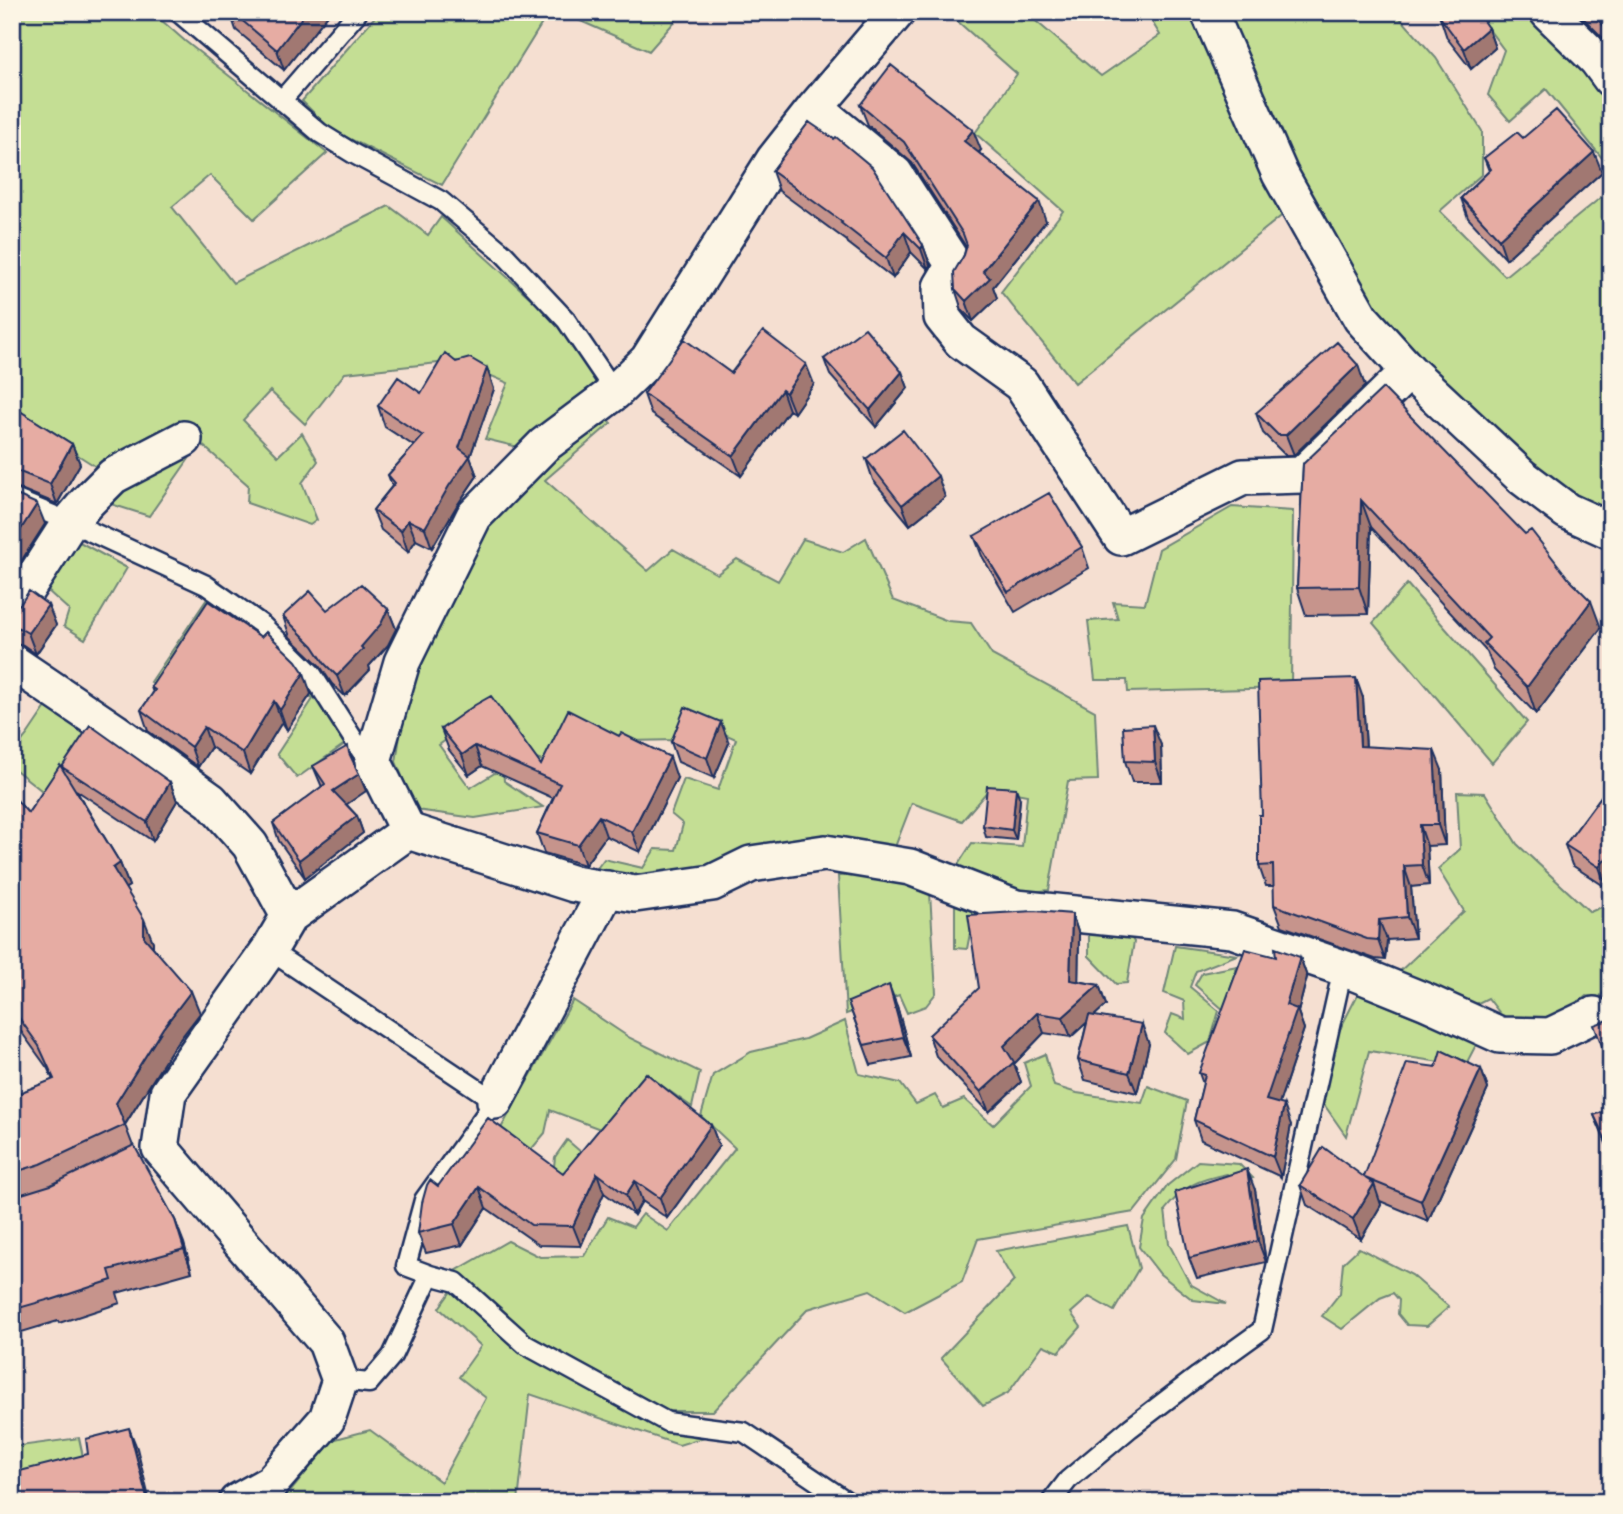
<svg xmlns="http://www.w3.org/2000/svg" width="1623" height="1514" font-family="Itim,sans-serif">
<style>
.green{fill:#c4de94;stroke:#708679;stroke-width:2}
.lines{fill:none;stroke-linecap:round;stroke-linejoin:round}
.service-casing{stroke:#1b2f5e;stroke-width:23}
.minor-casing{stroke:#1b2f5e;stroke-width:40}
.service{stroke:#fcf5e5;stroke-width:18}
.minor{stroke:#fcf5e5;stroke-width:35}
.wall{fill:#c6948c;stroke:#1b2f5e;stroke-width:2}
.shaded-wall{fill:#a17872;stroke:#1b2f5e;stroke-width:2}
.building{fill:#e6aca3;stroke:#1b2f5e;stroke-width:2}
</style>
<rect width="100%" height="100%" fill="#f5dfd1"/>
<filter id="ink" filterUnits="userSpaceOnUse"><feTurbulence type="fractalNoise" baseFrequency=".0143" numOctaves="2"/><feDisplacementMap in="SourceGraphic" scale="14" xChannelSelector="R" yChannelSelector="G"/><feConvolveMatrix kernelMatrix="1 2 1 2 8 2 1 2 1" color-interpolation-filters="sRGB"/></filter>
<g filter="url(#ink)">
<path class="green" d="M12,12H152L185,41L327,153L254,219L210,175L172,207L233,283L389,206L428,235L441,217L558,323L599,380L518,447L485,439L508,383L457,361L345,373L305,424L270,391L243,420L278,456L302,433L318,461L302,483L317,520L310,525L247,503L248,485L200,443L149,516L79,494L95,466L12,413Z
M379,12H549L442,185L330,129L302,101Z
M560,12H683L649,51Z
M947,12H1025L1101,76L1160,35L1146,12H1197L1285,213L1075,383L1001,292L1063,211L975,133L1017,74Z
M1237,12H1395L1436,58L1482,131V174L1440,211L1505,276L1611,189V546L1367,310L1293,175L1225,19Z
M1476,12H1529L1611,100V169L1546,89L1510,121L1488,95L1504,50Z
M602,415L611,423L545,480L648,571L673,549L717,574L737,559L778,581L803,539L843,552L866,538L893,600L948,621L971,623L992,655L1095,711L1098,780L1068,781L1049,890L1010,895L952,874L972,843L1022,847L1027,795L990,788L962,821L912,803L893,852L706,875L589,879L604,859L643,868L655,849L676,850L683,824L671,814L684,779L718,790L736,739L691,719L678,740L629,741L550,763L511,752L505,748L518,731L496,704L439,745L470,788L503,768L504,781L543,807L475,818L416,810L396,762L406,696L480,529Z
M1232,507L1293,511L1291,688L1128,692L1127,680H1095L1088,621L1118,619L1113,602L1145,604L1159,549Z
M76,540L127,568L85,639L64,626L69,610L47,590Z
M1407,584L1527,722L1492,763L1373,623Z
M209,596L267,636L306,677L346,743L297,778L277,754L313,699L279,665L163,689L151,682Z
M50,701L89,734L51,798L12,767V753L27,735Z
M1457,792L1485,793L1517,844L1590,912L1611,903V984L1599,998L1586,996L1550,1028H1535L1522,1017L1509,1025L1488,998L1466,1009L1399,972L1464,911L1438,869L1460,849Z
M898,875L930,893L936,993L926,1006L907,1013L899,995L846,1014L838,876Z
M955,905L1043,931L1012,930L970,933L967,949L955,948Z
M1089,932L1128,933L1134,942L1127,983L1116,984L1089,956Z
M1175,946L1237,955L1196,971L1190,987L1219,1011L1210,1042L1188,1054L1165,1033L1172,1014L1185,1019L1184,1001L1164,993Z
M1237,966L1225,1011L1195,985L1202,973Z
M1358,994L1477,1043L1465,1066L1369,1051L1346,1136L1323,1103L1336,1037Z
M573,1000L630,1038L700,1072L692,1107L651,1078L603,1130L550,1110L545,1133L530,1151L500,1130Z
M845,1021L859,1074L900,1083L916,1104L935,1095L943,1108L964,1099L993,1125L1031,1086L1024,1063L1045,1054L1054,1086L1077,1093L1142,1103L1148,1086L1187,1101L1176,1159L1134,1212L978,1239L962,1282L905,1312L870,1290L808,1309L713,1411H668L531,1336L454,1272L508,1241L540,1257L584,1256L608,1217L633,1227L643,1214L668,1231L735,1148L701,1116L713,1075L751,1052L805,1039Z
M567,1140L611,1178L552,1185L555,1157Z
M1198,1161L1239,1164L1253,1178L1235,1184L1227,1174C1197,1180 1185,1185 1165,1210L1169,1244L1190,1284L1226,1304L1193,1300L1160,1274L1139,1247L1144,1219L1168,1185Z
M1128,1226L1139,1268L1114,1311L1089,1297L1071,1313L1081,1327L1059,1352L1043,1345L1008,1393L983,1406L941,1358L1014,1281L996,1251Z
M1359,1248L1412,1275L1449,1307L1427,1326L1407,1325L1398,1314L1399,1300L1393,1293L1380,1298L1342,1329L1322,1316L1340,1293L1343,1263Z
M452,1290L520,1353L662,1428L701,1438L679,1445L530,1394L518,1502H282L332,1440L370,1430L441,1482L486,1398L459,1377L481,1346L439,1308Z
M79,1438L85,1466L12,1483V1447Z"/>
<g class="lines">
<g class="service-casing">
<path id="service" d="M178,12L320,133L354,154L441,201L503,253L566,320L615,392
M281,101L358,12
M12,498L70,522L206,585L261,624L312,674L361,751L373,761
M269,950L495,1101L424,1200L406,1266L430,1275
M340,1380L369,1383L392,1356L430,1275L456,1282L526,1345L667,1422L744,1432L848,1502
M1051,1502L1068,1480L1130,1428L1198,1376L1262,1330L1343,968"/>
</g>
<g class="minor-casing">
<path id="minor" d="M1209,12L1280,174L1361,318L1409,371L1522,477L1567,511L1611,531
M1548,12L1597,60L1611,79
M815,108L895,174L954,265L941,287L942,317L961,341L1021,384L1121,537L1243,477L1302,475L1409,371
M12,612L70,522L86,503L113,476L184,439
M12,662L114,731L211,801L250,845L289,916L269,950L168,1093L160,1148L326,1342L340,1380L327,1419L271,1483L237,1502
M408,831L574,884L635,894L712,883L751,864L825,853L910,867L1016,908L1232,930L1343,968L1427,1002L1500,1035L1550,1036L1594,1015
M289,916L408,831L373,761L402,662L474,516L544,445L615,392L648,360L774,160L815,108L897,12
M495,1101L607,889"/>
</g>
<use href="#service" class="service"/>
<use href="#minor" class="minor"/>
</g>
<path class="wall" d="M230,12H330L284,70L236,30Z
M1578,12H1611V46L1584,19Z
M1440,17L1488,28L1495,48L1471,69L1447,38Z
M860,105L981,150L979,153L1046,221L993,287L997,298L973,321L962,310L955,289L966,247L912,163L868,125Z
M809,122L923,245L930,265L928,269L911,252L893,278L848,243L847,241L779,191L772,171Z
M1523,138L1602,172L1506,259L1468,218L1461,198L1489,171L1484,158Z
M824,359L902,372L908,388L876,427L830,375Z
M456,362L487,368L494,389L470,457L477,476L456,507L432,548L416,540L408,552L381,530L373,510L392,486L388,475L414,446L385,427L378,406L421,393Z
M731,373L814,384L794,413L789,410L741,476L651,414L644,394Z
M1365,386L1294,455H1285L1263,433L1256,413Z
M12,406L72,444L80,464L57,504L16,487L12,488Z
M866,459L945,497L910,525L873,480Z
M1303,464L1601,628L1536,714L1494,670L1487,652L1371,527L1368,614L1306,615L1297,588Z
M12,493L45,524L18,566L12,562Z
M974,536L1082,547L1089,568L1015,612L982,556Z
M48,605L56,625L36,654L23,645L12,642V610Z
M388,609L396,629L388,645L369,666L370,670L345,696L332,684L320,666L290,637L283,616L327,610Z
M151,687L311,694L287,730L282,722L250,774L211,747L198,767L148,731L141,710L153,693Z
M1363,698L1366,747L1442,770L1445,845L1427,846L1429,885L1411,887L1415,938L1387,940L1385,960L1375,959L1282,926L1274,905V886H1266L1259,866L1262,815Z
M441,729L541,765L677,778L640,852L606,836L585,865L544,853L537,833L553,798L482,766L469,775L449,750Z
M671,742L729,743L714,778L678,762Z
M1161,745L1162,782H1132L1125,761Z
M354,764L366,791L346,804L357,816L363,833L305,878L279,841L273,823L322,787L313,766Z
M62,767L170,782L177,801L153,841L76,790L120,863L129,886L125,888L153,942V947L200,1013L171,1051L125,1125L133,1146L175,1220L192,1272L117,1293L120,1303L59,1323L58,1321L12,1335V1096L53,1080L48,1069L12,1019V795L28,813Z
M1611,783V883L1607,888L1572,865L1565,845Z
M1020,799L1016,840L986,837L983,826Z
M1072,914L1079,935L1078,981L1099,985L1106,1005L1094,1016L1149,1044L1137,1093L1085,1080L1078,1060L1087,1022L1071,1037L1044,1033L1014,1064L1021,1082L989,1112L936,1056L929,1035Z
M1276,957H1300L1307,977L1298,1012L1304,1029L1279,1104L1291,1125L1281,1177L1201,1140L1194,1120L1203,1084L1199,1073Z
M848,1002L897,1006L911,1057L871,1065Z
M1436,1067L1481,1069L1488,1089L1428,1221L1380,1201L1381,1205L1361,1239L1307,1205L1300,1185L1364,1177Z
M1611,1109V1155L1594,1115Z
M711,1125L719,1146L667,1218L642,1201L634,1215L604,1193L581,1246L539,1245L486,1208L462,1245L426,1253L418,1233L438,1186L563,1173Z
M1255,1190L1266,1262L1197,1278L1189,1258Z"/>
<path class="shaded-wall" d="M306,12H330L284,70L277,50Z
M1488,28L1495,48L1471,69L1464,49Z
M973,130L981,150L971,161L964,141Z
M1594,152L1602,172L1506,259L1499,239Z
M1039,201L1046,221L993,287L997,298L973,321L966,301L983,271Z
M904,232L911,252L893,278L886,258Z
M923,245L930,265L928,269L921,249Z
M806,364L814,384L794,413L786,393Z
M1358,365L1365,386L1294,455L1286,435Z
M487,368L494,389L470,457L477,476L456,507L432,548L425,528L459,448Z
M902,372L908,388L876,427L870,410Z
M782,390L789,410L741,476L733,456Z
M72,444L80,464L57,504L50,484Z
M938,476L945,497L910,525L902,505Z
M1361,500L1371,527L1368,614L1359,587Z
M37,504L45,524L18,566L12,551V543Z
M408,520L416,540L408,552L401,531Z
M1591,601L1601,628L1536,714L1527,687Z
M48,605L56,625L36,654L28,633Z
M388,609L396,629L388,645L369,666L370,670L345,696L337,676L361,647Z
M304,673L311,694L287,730L280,710Z
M12,676L17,690L12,698Z
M1356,678L1363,698L1367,767L1360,746Z
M274,701L282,722L250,774L243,753Z
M721,722L729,743L714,778L707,758Z
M1153,725L1161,745L1162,782L1155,762Z
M204,727L211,747L198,767L191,747Z
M475,746L482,766L469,775L462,755Z
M1434,750L1442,770L1445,845L1438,825Z
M670,757L677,778L640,852L632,832Z
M359,774L366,791L340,809L333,791Z
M170,782L177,801L153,841L147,822Z
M1016,788L1020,799L1016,840L1012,830Z
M357,816L363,833L305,878L299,860Z
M599,816L606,836L585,865L578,845Z
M1420,825L1427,846L1429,885L1422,865Z
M1611,852V883L1607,888L1599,867Z
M120,863L129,886L121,891L113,868Z
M1404,866L1411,887L1415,938L1407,917Z
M1072,914L1079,935L1078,1000L1070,980Z
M144,919L153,942V960L144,937Z
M1379,920L1387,940L1385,960L1378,940Z
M1300,957L1307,977L1298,1012L1304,1029L1273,1121L1266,1100L1286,1005Z
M889,985L897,1006L911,1057L903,1037Z
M1099,985L1106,1005L1071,1037L1063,1017Z
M191,991L200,1013L171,1051L124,1126L116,1103L163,1028Z
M1037,1013L1044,1033L1014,1064L1021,1082L989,1112L981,1092L1004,1046Z
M1142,1024L1149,1044L1137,1093L1129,1073Z
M1481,1069L1488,1089L1428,1221L1421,1201Z
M1284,1105L1291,1125L1281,1177L1273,1157Z
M711,1125L719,1146L667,1218L660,1198Z
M1247,1169L1255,1190L1266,1262L1258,1241Z
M597,1173L604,1193L581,1246L573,1226Z
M635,1181L642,1201L634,1215L626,1195Z
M1374,1184L1381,1205L1361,1239L1353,1219Z
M479,1187L486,1208L462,1245L454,1224Z
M175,1220L184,1243L192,1272L184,1249Z
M129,1428L137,1448L150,1502H148Z"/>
<path class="building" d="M232,12H306L277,50Z
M1446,12H1477L1488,28L1464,49L1440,17Z
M1590,12H1611V34L1606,28Z
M891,65L973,130L964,141L1039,201L983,271L990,278L966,301L955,289L954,272L964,255L967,245L963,234L904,142L860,105Z
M1556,110L1594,152L1499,239L1461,198L1491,169L1484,158L1517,132L1523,138Z
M809,122L834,139L836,137L872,167L923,245L921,249L904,232L886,258L841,223L842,222L772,171Z
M865,328L902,372L870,410L824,359Z
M763,331L806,364L786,393L782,390L733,456L644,394L684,339L731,373Z
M1337,342L1358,365L1286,435H1278L1256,413Z
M445,353L456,362L470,358L487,368L459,448L470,456L449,486L425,528L408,520L401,531L373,510L395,483L388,475L423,436L378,406L398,377L421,393Z
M1383,388L1525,534L1531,530L1569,579L1591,601L1527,687L1484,643L1489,638L1361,500L1359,587L1297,588L1303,464Z
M12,406L72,444L50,484L12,469Z
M903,430L938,476L902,505L866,459Z
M12,493L37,504L12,543Z
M1049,493L1082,547L1008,592L974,536Z
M361,584L388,609L381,624L361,647L363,649L337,676L325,664L313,646L283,616L310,591L327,610Z
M29,591L48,605L28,633L12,624V610L21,603Z
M208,601L261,637L266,632L296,661L304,673L280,710L274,701L243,753L204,727L191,747L141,710L155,690L151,687Z
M1356,678L1360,746L1434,750L1438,825H1420L1422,865L1404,866L1407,917L1379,920L1378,940L1367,939L1274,905L1273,865L1259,866V815H1262L1258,681Z
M491,696L541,765L568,710L619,736L621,733L670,757L632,832L599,816L578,845L537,833L560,784L475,746L462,755L441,729L475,705Z
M685,707L721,722L707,758L671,742Z
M90,725L170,782L147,822L62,767Z
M1153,725L1155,762L1125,761L1123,727Z
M348,746L349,753L359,774L333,791L357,816L299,860L273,823L325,784L313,766Z
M60,765L120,863L113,868L144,919V937L191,991L163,1028L116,1103L125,1125L41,1164L12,1173V1096L54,1079L39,1046L12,1008V795L28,813Z
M1611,783V852L1599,867L1565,845Z
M987,786L1016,788L1012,830L983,826Z
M1035,911L1072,914L1070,980L1099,985L1063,1017L1037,1013L1004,1046L1014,1062L981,1092L929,1035L979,988L968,915Z
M1275,948L1300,957L1286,1005L1297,1009L1266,1100L1284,1105L1273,1157L1194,1120L1205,1075L1199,1073L1245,949L1276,957Z
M889,985L903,1037L864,1045L848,1002Z
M1089,1015L1142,1024L1129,1073L1078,1060Z
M1611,1019V1069L1594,1025Z
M1441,1050L1481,1069L1421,1201L1365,1178L1374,1184L1353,1219L1300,1185L1323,1147L1364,1177L1407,1063L1436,1067Z
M646,1073L711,1125L660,1198L635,1181L626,1195L597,1173L573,1226L531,1225L479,1187L454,1224L418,1233L422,1203L427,1185L430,1180L438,1186L488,1118L563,1173Z
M1611,1109V1151L1594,1115Z
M134,1145L175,1220L184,1249L109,1270L112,1280L51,1300L50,1299L12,1310V1197L51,1185Z
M1247,1169L1258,1241L1189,1258L1175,1192Z
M129,1428L148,1502H97V1501L91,1502H12V1473L88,1454L86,1439Z"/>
</g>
<rect width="1623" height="1514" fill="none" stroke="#fcf5e5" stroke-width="42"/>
<rect x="21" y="21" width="1581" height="1472" fill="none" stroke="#1b2f5e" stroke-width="2.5" filter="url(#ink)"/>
</svg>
